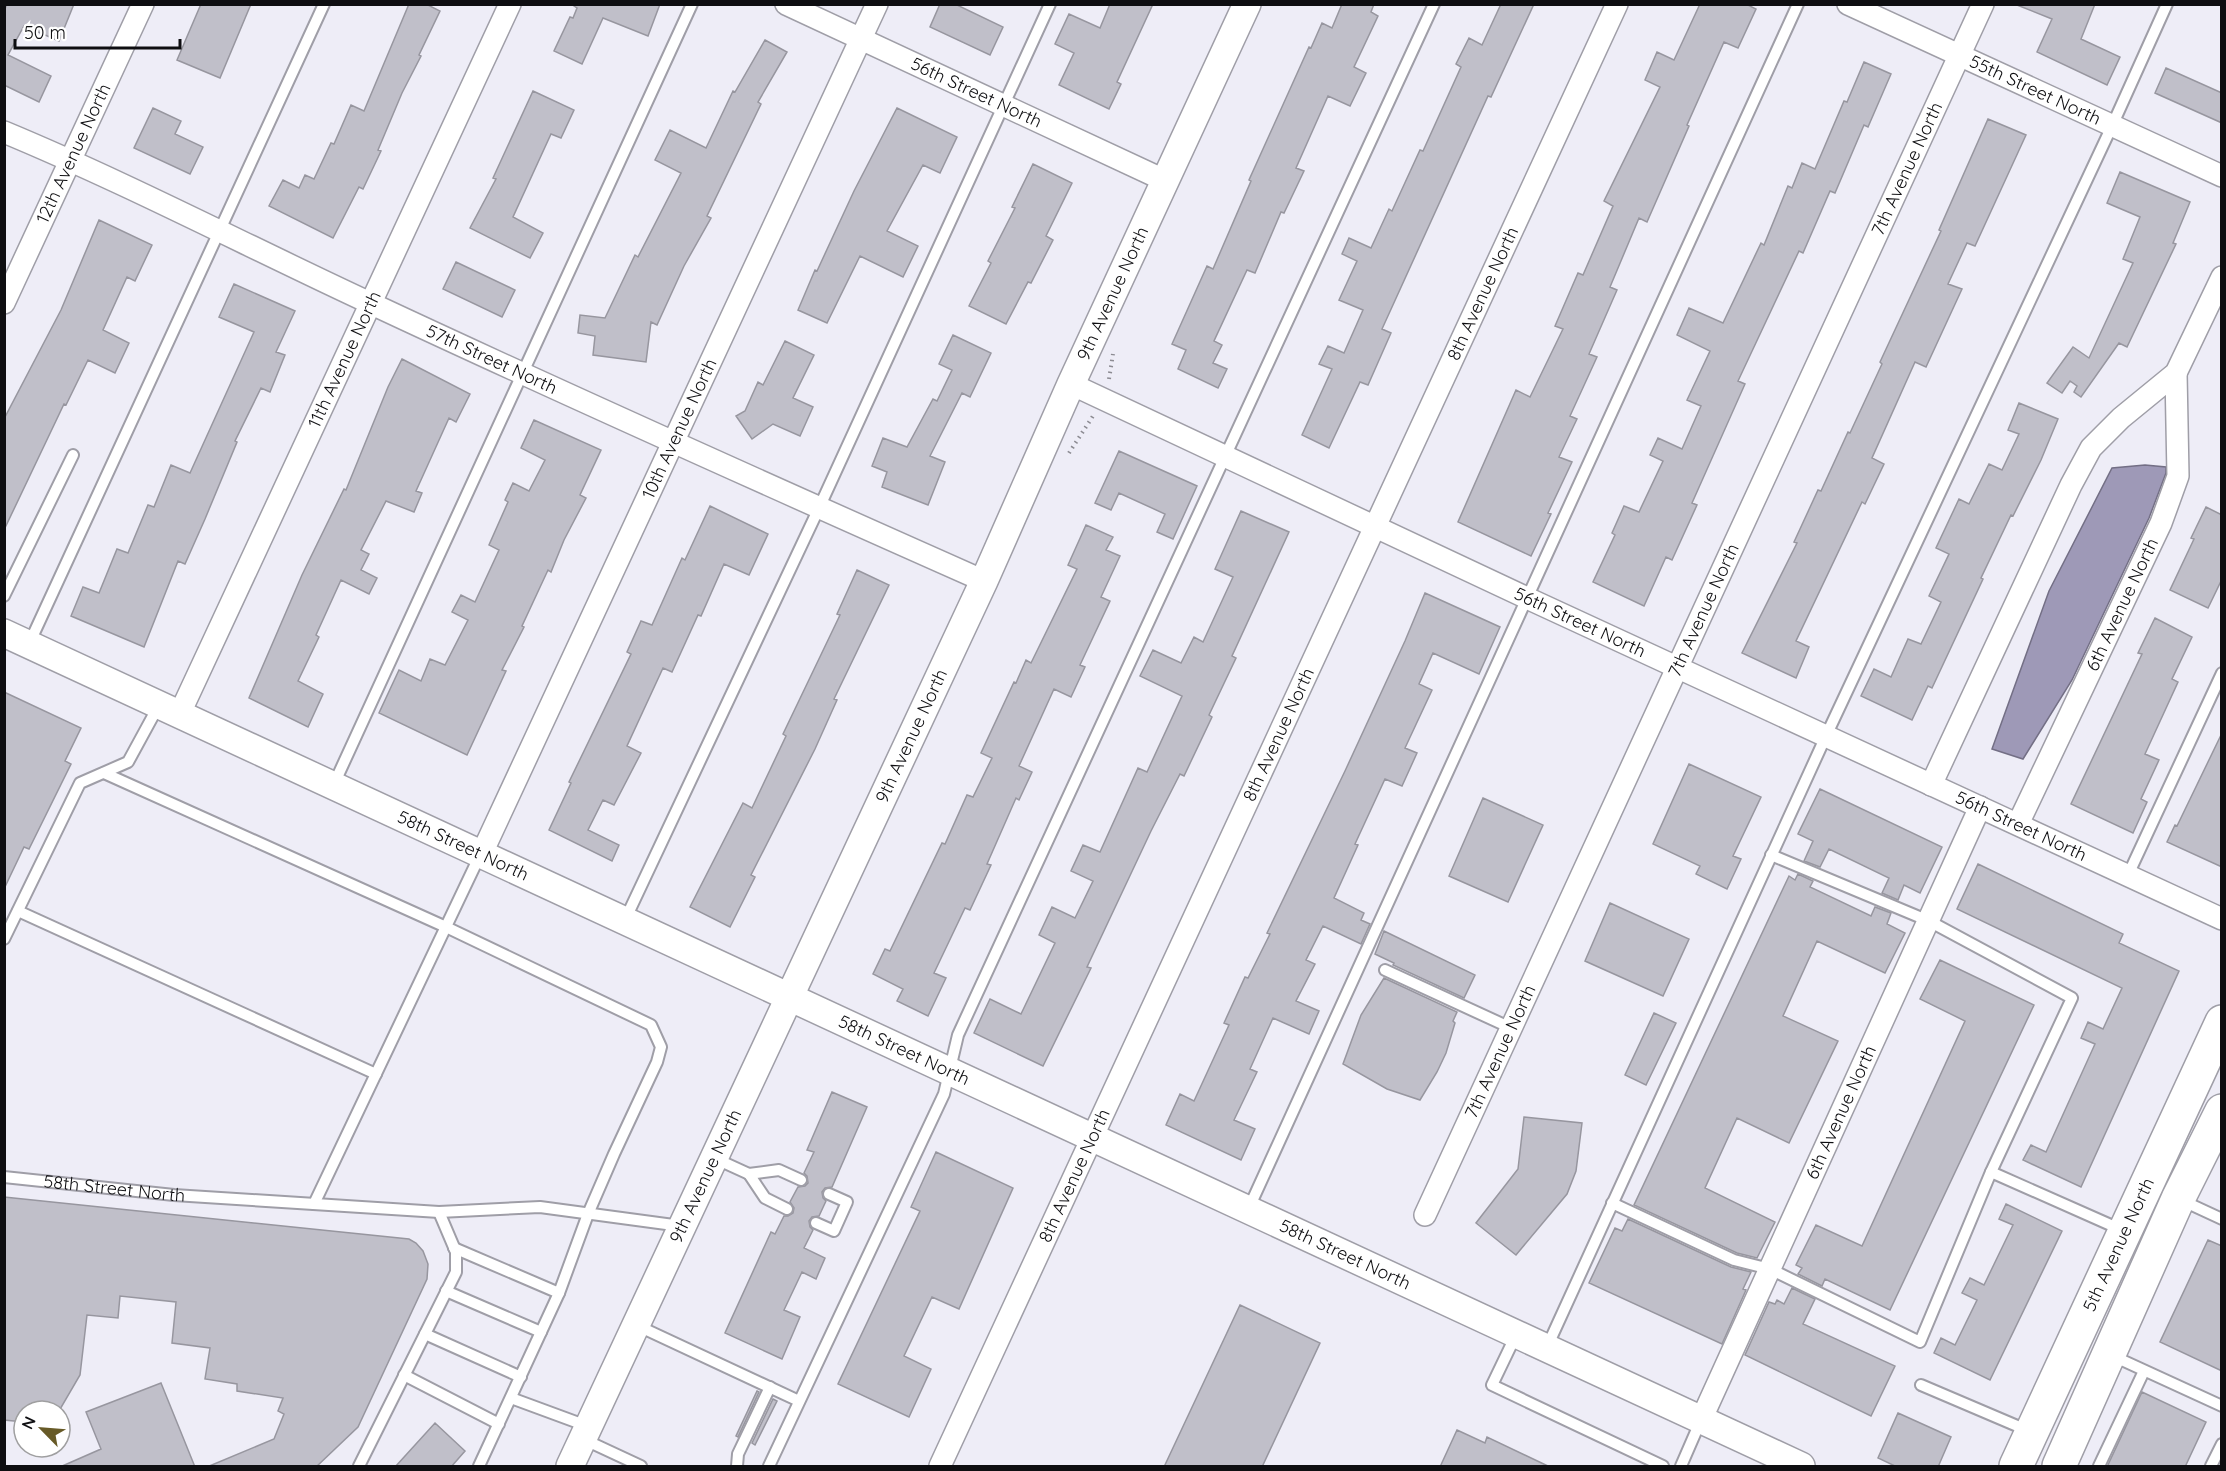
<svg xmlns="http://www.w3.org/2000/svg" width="2226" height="1471" font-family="Quicksand,sans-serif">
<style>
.water{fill:#9e99b7;stroke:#736f85;stroke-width:1.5}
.building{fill:#c0bfc9;stroke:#97969f;stroke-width:1.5}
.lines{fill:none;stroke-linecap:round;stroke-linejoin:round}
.service-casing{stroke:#9f9ea7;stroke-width:14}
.minor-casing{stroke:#9f9ea7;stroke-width:24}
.tertiary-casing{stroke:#9f9ea7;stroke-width:30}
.primary-casing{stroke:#9f9ea7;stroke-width:36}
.path{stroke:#8c8b92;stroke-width:4;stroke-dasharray:1.5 4.5;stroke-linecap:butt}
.service{stroke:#fff;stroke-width:10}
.minor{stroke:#fff;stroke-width:21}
.tertiary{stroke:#fff;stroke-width:27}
.primary{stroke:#fff;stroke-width:33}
.labels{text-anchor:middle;stroke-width:4.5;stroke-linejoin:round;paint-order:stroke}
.street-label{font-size:18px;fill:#0e0e11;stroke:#fff}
</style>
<rect width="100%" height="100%" fill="#eeedf7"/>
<path class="water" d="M2145,465L2166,467V473L2149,518L2072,680L2023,759L1992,749L2049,591L2112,468Z"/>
<path class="building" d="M7,4H74L59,41L24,26L8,55L51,76L39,102L4,85V11Z
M201,4H251L220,78L177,60Z
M409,4H426L440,11L419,55L421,56L402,93L378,150L381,151L363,189L359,187L333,238L269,206L283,180L299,188L305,175L314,179L331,143L334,144L351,105L364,111Z
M571,4H660L648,36L603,18L582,64L554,51L570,17L573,18L577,8Z
M940,4H955L1003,27L990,55L930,27Z
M1110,4H1153L1117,82L1121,84L1109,109L1059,85L1074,53L1055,44L1069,14L1100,28Z
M1342,4H1374L1371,12L1378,16L1354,67L1366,73L1350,106L1328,96L1296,168L1304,171L1284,213L1281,212L1255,273L1247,270L1214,341L1222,345L1213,363L1227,369L1218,388L1178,369L1186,350L1172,344L1207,266L1213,269L1251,181L1249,180L1309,47L1311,48L1322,23L1332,28Z
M1501,4H1534L1491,97L1488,96L1382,329L1391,333L1368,385L1360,382L1329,448L1302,435L1332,369L1319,364L1328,346L1344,353L1363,310L1339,300L1357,261L1342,254L1349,238L1371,248L1389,209L1392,211L1420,150L1423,151L1461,67L1456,64L1469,38L1482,45Z
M1700,4H1746L1756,9L1738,48L1724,42L1687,125L1689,126L1647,222L1639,218L1610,287L1617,290L1589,354L1597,357L1570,416L1577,419L1559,457L1572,462L1548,513L1551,514L1531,556L1458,522L1516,390L1530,397L1563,329L1555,326L1578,273L1583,275L1613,206L1604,201L1660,87L1645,80L1657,52L1674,60Z
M2095,4L2081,39L2120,57L2107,85L2037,52L2052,19L2017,5Z
M765,40L787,52L758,102L761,104L707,216L711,218L684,266L657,325L651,322L646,362L593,355L595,336L578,333L580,315L605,318L635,255L638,257L681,173L655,160L670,130L706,148L733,91L735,92Z
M1864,62L1891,74L1868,127L1864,125L1835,193L1830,191L1803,253L1799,251L1738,381L1745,384L1692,503L1697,505L1672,560L1666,557L1644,606L1593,582L1615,535L1612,533L1624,506L1639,512L1663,461L1650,455L1658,438L1682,449L1701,406L1687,400L1710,351L1677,335L1689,308L1723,323L1761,243L1764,245L1788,186L1792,188L1802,163L1815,169L1844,101L1847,102Z
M2166,68L2222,93V123L2155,93Z
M533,91L574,110L561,138L551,134L513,217L543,233L530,258L470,228L496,179L493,178Z
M153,108L181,121L175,134L203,147L190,174L134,148Z
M897,108L957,137L940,173L923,165L887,231L918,246L903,277L860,256L827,323L798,310L815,270L817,271L854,191Z
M1988,119L2026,135L1975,246L1967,243L1948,284L1962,289L1926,367L1915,362L1872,458L1884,464L1865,504L1862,502L1796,641L1809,647L1796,678L1742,653L1797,543L1794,542L1818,490L1821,491L1848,432L1850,433L1882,364L1880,362L1941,231L1939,230Z
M1033,164L1072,183L1046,236L1053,240L1031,283L1028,282L1006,324L969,306L991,263L988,261L1015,208L1012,207Z
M2120,172L2190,202L2173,243L2176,244L2127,347L2119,343L2081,397L2074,392L2077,386L2070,381L2062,393L2047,383L2073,347L2089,358L2133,263L2123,259L2140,217L2107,203Z
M99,220L152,245L135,281L127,277L103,330L129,343L115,373L88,360L66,405L64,404L4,530V419L61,310Z
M456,262L515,290L502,317L443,289Z
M234,284L295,311L276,352L285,355L270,392L261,388L235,441L237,442L205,519L185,564L178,561L144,647L71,616L83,587L99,593L117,549L128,553L148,505L154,507L171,465L190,473L254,332L219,317Z
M953,335L991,353L970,397L962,393L930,456L945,462L928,505L882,487L887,472L872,466L883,438L907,447L933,399L937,401L952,370L939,364Z
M785,341L814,355L793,398L813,407L800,436L773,424L752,439L736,416L745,411L758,382L763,385Z
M402,359L470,394L456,422L449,418L416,491L422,493L414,512L386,501L361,550L369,554L361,570L377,578L369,594L341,580L316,635L319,637L298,681L323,694L308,727L249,698L302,575L344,489L346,490L388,387Z
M2019,403L2058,419L2041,460L2013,516L2011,515L1981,578L1983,579L1932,688L1928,686L1912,720L1861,696L1874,669L1891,677L1908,639L1921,644L1941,602L1929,596L1949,554L1936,548L1959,499L1969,504L1989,464L2002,470L2019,434L2008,430Z
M534,420L601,450L580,495L586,498L564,540L551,572L548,570L522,626L524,627L502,670L506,671L467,755L379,713L399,670L421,681L430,659L445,665L468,620L452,612L461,595L475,602L499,550L489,545L508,502L505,500L513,483L529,491L545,460L521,448Z
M1119,451L1197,486L1173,539L1157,532L1165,514L1119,493L1111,510L1095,503Z
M710,506L768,534L749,575L724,564L701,616L698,615L672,672L663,668L627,746L641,753L614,805L603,800L588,830L619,845L612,861L549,830L571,783L569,782L631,654L627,652L641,621L652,625L682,558L685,560Z
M2206,507L2222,515V579L2208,608L2170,590L2194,539L2191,538Z
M1241,511L1289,532L1232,656L1236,658L1209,715L1212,717L1184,776L1180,774L1151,831L1087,967L1091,968L1043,1066L974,1033L990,999L1021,1014L1055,943L1039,935L1052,907L1075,918L1093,881L1071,871L1083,845L1100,852L1138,768L1147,772L1182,696L1140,676L1153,650L1181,663L1194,637L1203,642L1233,577L1215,569Z
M1086,525L1113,537L1106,550L1120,556L1101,597L1110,601L1080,665L1085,667L1071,697L1054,689L1019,766L1032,772L1019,800L1016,798L987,864L991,865L970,910L965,908L934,973L946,978L928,1016L897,1001L903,989L873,974L885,949L890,951L942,843L945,844L967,795L973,797L992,758L981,753L1014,682L1016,683L1026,660L1031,663L1077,569L1068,565Z
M857,570L889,585L834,699L837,700L815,749L751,875L755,877L730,927L690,907L743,803L752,808L786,736L783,734L840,615L837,614Z
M1425,593L1500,627L1479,674L1433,653L1419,684L1432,690L1405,748L1417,753L1402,786L1385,779L1355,844L1358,845L1334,898L1364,913L1361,920L1370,924L1361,944L1323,926L1306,960L1315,964L1296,1001L1319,1011L1309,1034L1273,1018L1250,1069L1257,1072L1234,1120L1255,1129L1241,1160L1166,1125L1180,1094L1194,1101L1229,1025L1224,1023L1245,977L1248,978L1270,934L1267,933L1345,771L1405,641Z
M2155,618L2192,637L2172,679L2178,682L2145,754L2159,760L2141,799L2147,802L2133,833L2071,804L2142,654L2138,653Z
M4,692L81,728L65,761L71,764L29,849L24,847L4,889Z
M2222,733V867L2167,842L2175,825L2177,826Z
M1689,764L1761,797L1733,856L1741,859L1727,889L1696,874L1700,866L1653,844Z
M1820,789L1942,847L1920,893L1904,885L1898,900L1882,893L1889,878L1829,849L1820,867L1804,861L1813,841L1798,834Z
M1483,798L1543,825L1508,902L1449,876Z
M1978,864L2123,934L2119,943L2179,971L2081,1187L2023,1160L2031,1145L2046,1152L2095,1044L2081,1038L2088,1022L2103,1029L2122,988L1957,909Z
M1798,874L1813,881L1810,887L1871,916L1875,907L1891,913L1887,924L1905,933L1885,973L1817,941L1783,1016L1838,1041L1789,1143L1737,1118L1705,1188L1775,1222L1757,1258L1737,1253L1634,1205L1789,876L1795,880Z
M1610,903L1689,939L1663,996L1585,961Z
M1384,931L1475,975L1464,998L1393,965L1394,963L1375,954Z
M1940,960L2034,1005L1890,1310L1825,1279L1822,1286L1798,1274L1802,1268L1796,1265L1816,1225L1862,1246L1965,1021L1920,999Z
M1384,978L1457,1012L1453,1021L1455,1023L1446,1053L1437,1072L1420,1100L1387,1089L1343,1064L1361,1015Z
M1654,1013L1676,1023L1646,1085L1625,1075Z
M832,1092L867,1107L832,1187L825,1188L822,1192L823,1198L826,1201L819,1216L812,1217L809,1221L810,1227L813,1230L804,1248L825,1258L816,1279L802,1272L784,1310L800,1317L782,1359L725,1333L771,1232L775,1234L784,1216H788L793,1213L794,1208L790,1202L798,1187L805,1186L808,1183L807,1176L804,1173L814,1152L807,1150Z
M1524,1117L1582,1123L1576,1171L1567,1194L1516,1255L1476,1223L1518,1169Z
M936,1152L1013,1188L959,1309L932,1297L904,1356L931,1369L909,1417L838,1384L920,1211L911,1207Z
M4,1197L409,1239L416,1243L423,1251L428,1264L427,1279L358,1427L316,1467H207L274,1439L284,1414L278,1411L283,1398L237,1391V1384L205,1379L210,1348L172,1343L176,1302L120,1296L118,1318L87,1315L80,1375L59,1411H24V1422L4,1420Z
M2006,1204L2062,1231L1990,1380L1934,1353L1941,1338L1955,1345L1977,1300L1962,1293L1970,1278L1984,1285L2013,1225L1999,1219Z
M1628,1219L1731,1267L1751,1272L1743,1289L1746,1290L1722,1344L1589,1283L1615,1228L1622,1231Z
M2208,1240L2222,1246V1371L2160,1342Z
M1792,1288L1815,1299L1803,1324L1895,1366L1871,1416L1745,1355L1769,1302L1775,1304L1777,1300L1784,1304Z
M1240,1305L1320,1343L1262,1467H1164Z
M161,1383L195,1467H60L101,1449L86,1412Z
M757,1391L759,1392L738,1437L736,1436Z
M2142,1392L2206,1422L2185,1467H2107Z
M773,1399L777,1401L755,1445L752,1443Z
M1898,1413L1951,1437L1938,1467H1897L1878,1458Z
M435,1423L465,1451L451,1467H395Z
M1457,1430L1485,1443L1487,1437L1550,1467H1440Z"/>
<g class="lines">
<g class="service-casing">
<g id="service">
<path d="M4,596L73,455"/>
<path d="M29,644L324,4"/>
<path d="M104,773L446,927L651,1025L661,1047L657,1062L614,1154L588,1214L559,1293L479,1466"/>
<path d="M334,784L692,4"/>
<path d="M2128,875L2222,673"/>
<path d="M18,911L376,1074"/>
<path d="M625,920L819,508L1050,4"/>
<path d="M4,939L80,783L128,762L159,705"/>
<path d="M1385,970L1511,1028"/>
<path d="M714,1158L749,1174"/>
<path d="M1991,1172L2122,1230"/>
<path id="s1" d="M4,1177L174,1195L439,1212L540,1207L681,1226"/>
<path d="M2181,1200L2222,1219"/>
<path d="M1612,1203L1734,1260L1770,1269L1920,1342L1991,1172L2072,998L1929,921L1771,855"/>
<path d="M314,1204L481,853"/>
<path d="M787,1209L765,1198L749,1174L779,1170L801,1180"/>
<path d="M1248,1210L1798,4"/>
<path d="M816,1223L834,1231L847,1202L829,1194"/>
<path d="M454,1248L559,1293"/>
<path d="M446,1291L541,1332"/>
<path d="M636,1325L799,1401"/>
<path d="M425,1334L521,1377"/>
<path d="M1516,1335L1492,1385L1663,1466"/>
<path d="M1547,1347L1826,736L2112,126L2167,4"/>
<path d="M2113,1356L2222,1406"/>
<path d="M404,1375L499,1424"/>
<path d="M1921,1385L2029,1431"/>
<path d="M511,1398L587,1426"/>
<path d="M583,1439L641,1466"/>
<path d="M359,1466L456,1272V1252L439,1212"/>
<path d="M737,1466L738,1454L770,1387"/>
<path d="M769,1466L944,1094L958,1035L1434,4"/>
<path d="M1681,1466L1701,1420"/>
<path d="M2099,1466L2144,1371"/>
<path d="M2211,1466L2222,1444"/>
</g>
</g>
<g class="minor-casing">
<g id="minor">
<path id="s2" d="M786,4L1166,181"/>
<path id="s3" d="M1848,4L2222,176"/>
<path id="s4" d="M4,132C129,184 249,247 372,304C575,399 779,490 984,581"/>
<path id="s5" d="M4,303L143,4"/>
<path id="s6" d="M1071,384L1527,598L2222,919"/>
<path id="s7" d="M180,713L510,4"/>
<path d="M1931,785L2071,485L2091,448L2121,418L2176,373L2222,277"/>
<path id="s8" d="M2018,824L2161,523L2178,476L2176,373"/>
<path id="s9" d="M482,853L877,4"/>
<path id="s10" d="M1425,1215L1983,4"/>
<path id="s11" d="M1701,1420L1980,807"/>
<path id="s12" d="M940,1466L1617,4"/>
</g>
</g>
<g class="tertiary-casing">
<g id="tertiary">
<path id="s13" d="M4,633L1801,1466"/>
<path id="s14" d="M570,1466L984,581L1071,384L1247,4"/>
</g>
</g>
<g class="primary-casing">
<g id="primary">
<path id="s15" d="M2016,1466L2222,1022"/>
<path d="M2059,1466L2178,1199L2222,1111"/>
</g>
</g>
<path class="path" d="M1109,379L1113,354
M1069,453L1093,416"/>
<use href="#service" class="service"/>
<use href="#minor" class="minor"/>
<use href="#tertiary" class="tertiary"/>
<use href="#primary" class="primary"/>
</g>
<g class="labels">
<g class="street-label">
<text dy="6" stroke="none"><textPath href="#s3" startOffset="206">55th Street North</textPath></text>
<text dy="6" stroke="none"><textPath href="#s2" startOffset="210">56th Street North</textPath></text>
<text dy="6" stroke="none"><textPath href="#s5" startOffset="165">12th Avenue North</textPath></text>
<text dy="6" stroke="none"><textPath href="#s10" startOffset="1152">7th Avenue North</textPath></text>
<text dy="6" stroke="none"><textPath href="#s14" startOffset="1292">9th Avenue North</textPath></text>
<text dy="6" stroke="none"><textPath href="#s12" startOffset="1292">8th Avenue North</textPath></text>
<text dy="6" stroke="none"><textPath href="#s7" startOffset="390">11th Avenue North</textPath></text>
<text dy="6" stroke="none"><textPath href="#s4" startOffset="538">57th Street North</textPath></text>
<text dy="6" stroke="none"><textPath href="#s9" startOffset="468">10th Avenue North</textPath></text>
<text dy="6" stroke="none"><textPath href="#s8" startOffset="243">6th Avenue North</textPath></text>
<text dy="6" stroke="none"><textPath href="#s10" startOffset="666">7th Avenue North</textPath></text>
<text dy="6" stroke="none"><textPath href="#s6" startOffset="562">56th Street North</textPath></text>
<text dy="6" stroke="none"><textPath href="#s14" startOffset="806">9th Avenue North</textPath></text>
<text dy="6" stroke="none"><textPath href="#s12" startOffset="806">8th Avenue North</textPath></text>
<text dy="6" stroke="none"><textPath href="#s6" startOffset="1048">56th Street North</textPath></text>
<text dy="6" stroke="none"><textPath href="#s13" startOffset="506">58th Street North</textPath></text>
<text dy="6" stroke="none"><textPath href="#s13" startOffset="992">58th Street North</textPath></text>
<text dy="6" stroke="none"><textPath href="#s10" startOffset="180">7th Avenue North</textPath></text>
<text dy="6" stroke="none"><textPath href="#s11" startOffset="338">6th Avenue North</textPath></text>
<text dy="6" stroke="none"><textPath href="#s14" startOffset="320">9th Avenue North</textPath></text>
<text dy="6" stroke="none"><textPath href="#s12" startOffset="320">8th Avenue North</textPath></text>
<text dy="6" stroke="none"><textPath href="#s1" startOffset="111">58th Street North</textPath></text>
<text dy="6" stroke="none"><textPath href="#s15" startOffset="244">5th Avenue North</textPath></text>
<text dy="6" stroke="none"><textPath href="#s13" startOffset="1478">58th Street North</textPath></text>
</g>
</g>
<rect width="2226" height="1471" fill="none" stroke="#0e0e11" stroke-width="12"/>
<g transform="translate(42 1429) rotate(295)"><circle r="28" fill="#ffffff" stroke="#9f9fa0" stroke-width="1.5"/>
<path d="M0-4.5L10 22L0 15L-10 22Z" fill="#675a27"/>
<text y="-9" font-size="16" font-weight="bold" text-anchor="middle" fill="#0e0e11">N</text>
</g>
<path d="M15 39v9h165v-9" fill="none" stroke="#0e0e11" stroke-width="3"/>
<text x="24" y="39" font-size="18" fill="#0e0e11" stroke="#ffffff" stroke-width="4.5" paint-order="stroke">50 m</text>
</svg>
